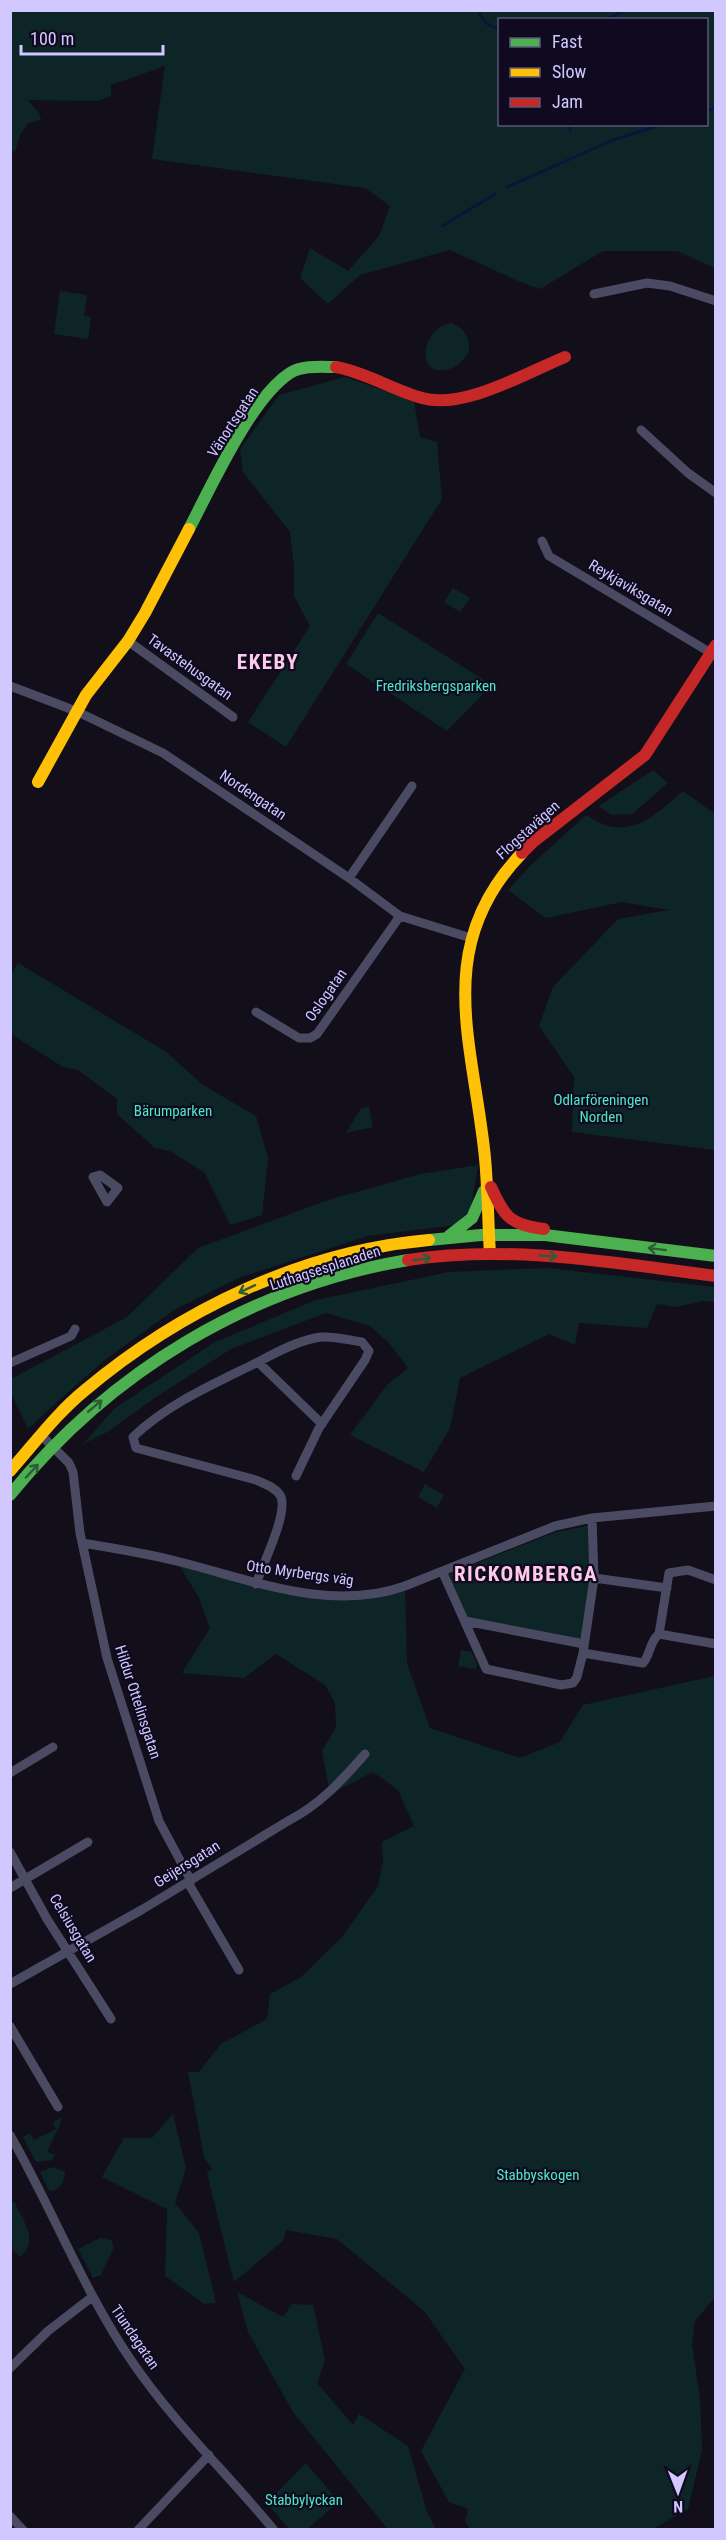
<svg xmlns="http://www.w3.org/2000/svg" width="726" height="2540" font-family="'Roboto Condensed',sans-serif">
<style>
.green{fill:#0e2527;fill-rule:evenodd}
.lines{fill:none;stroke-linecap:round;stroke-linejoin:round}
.stream{stroke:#06173a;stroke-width:3}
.street{stroke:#4b4a63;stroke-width:9}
.fast{stroke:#4caf50;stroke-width:12}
.slow{stroke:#ffc107;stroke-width:12}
.jam{stroke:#c62828;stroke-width:12}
.oneway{stroke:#2e5c38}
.labels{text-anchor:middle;stroke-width:4.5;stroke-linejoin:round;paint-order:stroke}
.street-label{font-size:15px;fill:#d0c8ff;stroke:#0f0a1f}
.park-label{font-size:15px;fill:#4ce7c5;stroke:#0f0a1f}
.district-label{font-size:21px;font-weight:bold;letter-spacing:1.5px;fill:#ffcaea;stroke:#0f0a1f}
</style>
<rect width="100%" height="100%" fill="#120f1a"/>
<path class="green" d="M10,11H715V268L677,251H603L540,289L518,281L450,250L360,275L328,304L300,278L310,248L348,271L379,236L390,206L365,188L152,159L165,66L111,85V96L98,101L28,100L39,113L41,120L28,123L20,135L15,152L11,150ZM500,20H706V124H500Z
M60,291L87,295L84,316L91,317L88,339L54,334Z
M452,323C464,328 470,337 469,351C465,359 460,364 452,368C414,383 420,326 452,323Z
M345,377L414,401L420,437L437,442L442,499L286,747L248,722L310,626L294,596V567L290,532L243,472L240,449L279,395Z
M453,588L470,598L460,612L444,602Z
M378,613L492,685L447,731L346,664Z
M653,770L668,783L632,814L611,815L599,806Z
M683,791L715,814V1150L572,1132L574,1077L539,1026L553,987L618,919L669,910L622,902L546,918L508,890L531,865L586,815C594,819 604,826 612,827C642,831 663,808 683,791Z
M18,963L165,1051L203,1085L256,1116L268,1158L262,1215L230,1225L205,1173L170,1151L155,1148L117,1114V1099L78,1070L63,1067L11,1034V974Z
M369,1107L373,1127L346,1133L361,1108Z
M478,1165L471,1209L455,1225L368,1236L241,1277L174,1310L106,1359L58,1401L28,1429L11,1393V1379L127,1317L198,1248L331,1199L421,1174Z
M548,1268L715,1287V1302L703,1301L676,1307L657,1304L647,1328L579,1323L575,1345L549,1334L460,1378L450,1428L424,1472L350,1435L387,1385L408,1368L389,1343L370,1326L326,1313L231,1349L156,1397L109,1431L83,1444L115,1408L215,1342L316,1300L449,1272Z
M425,1484L444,1495L437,1508L418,1497Z
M592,1525L594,1578L584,1644L465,1621L444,1576L556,1532Z
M177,1561L329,1595L405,1586L407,1664L430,1728L520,1758L560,1742L583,1705L715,1676V2297L695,2321L692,2344L700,2398L702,2450L688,2509L653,2529H471L465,2522L468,2509L449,2502L421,2451L465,2369L424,2311L337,2239L286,2230L284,2240L234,2282L207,2173L212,2169L204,2157L188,2072H199L221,2044L267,2019L270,1994L301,1977L342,1937L378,1886L383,1859L382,1842L414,1826L398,1790L373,1772L330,1794L322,1751L336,1727L335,1703L325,1685L276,1654L244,1678L182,1673L210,1628L199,1598Z
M461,1650L472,1652L477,1665L475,1669L458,1666Z
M173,2114L186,2168L175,2203L199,2233L216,2303L204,2304L165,2276L167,2209L102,2177L124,2138H152Z
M63,2117L47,2152L55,2155L52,2160L36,2162L23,2137L30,2133L34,2140L56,2129L53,2122Z
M53,2167L65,2172C65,2181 59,2192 49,2191L40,2172Z
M11,2200L15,2203C24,2223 39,2239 20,2257L11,2248L13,2243L11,2240Z
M100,2238L111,2240L114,2247L101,2275L93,2278L78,2249Z
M237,2292L283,2317L292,2304L313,2305L325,2360L317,2383L353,2425L359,2414L408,2446L427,2512L436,2529H389L386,2527L293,2412L248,2332Z
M306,2463L339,2502L307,2529H289L267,2503Z"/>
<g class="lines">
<path class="stream" d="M477,10L486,23L500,30
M606,20L625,10
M706,111L716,108
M570,124V131
M507,187L613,140L663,124
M442,226L495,194"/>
<path class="street" d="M594,294L647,283L670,286L716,301
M641,430L688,473L716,493
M542,541L549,556L716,656
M128,641L233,717
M10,686L76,711L163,753L349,878L400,916L471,938
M349,878L412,786
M256,1012L299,1038H310L317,1034L400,916
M100,1175L118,1188L107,1202L93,1177Z
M258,1362L322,1424
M10,1363L71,1336L75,1329
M41,1435L69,1463L73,1472L80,1533L107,1658L159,1821L190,1879V1886L239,1970
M82,1543C113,1548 145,1553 176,1561C250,1579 329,1613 405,1586L555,1526L592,1518L716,1506
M442,1571L486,1669L561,1685L573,1683L577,1677L583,1653L594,1578L592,1518
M594,1578L667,1588
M256,1584C262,1566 290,1510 280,1495C274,1486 264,1484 256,1480L136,1448L133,1437C169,1403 214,1384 258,1362C277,1352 299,1340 321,1337C335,1336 348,1340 362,1342L369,1351L365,1360L319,1428L296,1476
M465,1621L584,1644
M659,1634L669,1573L688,1570L716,1580
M583,1653L643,1663C651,1654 649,1642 659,1634L716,1644
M10,1773L53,1747
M10,1852L47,1919L111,2019
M10,1888L88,1842
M10,1984L143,1909L288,1821C321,1804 341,1781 365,1754
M10,2026L58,2107
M10,2135C53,2210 84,2292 133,2363C174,2423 228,2474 274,2530
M10,2368L48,2331L92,2297
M10,2516L23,2530
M138,2530L209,2455"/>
<path class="fast" d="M189,529C211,487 251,398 290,373C303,365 321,367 336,367
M449,1236L472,1218L484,1191
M429,1240L481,1235H545L716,1256
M10,1495C111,1371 249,1287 408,1260"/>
<path class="slow" d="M38,782L86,695L128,641L145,613L189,529
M490,1254C488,1222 488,1190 485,1158C474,1045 431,947 522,853
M10,1471C34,1444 56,1414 84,1391C180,1310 303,1251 429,1240"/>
<path class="jam" d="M336,367C365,372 393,390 422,398C463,410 526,373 565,357
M522,853L533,842L645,755L716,645
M491,1187C505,1218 510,1224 544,1229
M408,1260C510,1244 615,1263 716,1276"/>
</g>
<defs><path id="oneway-shaft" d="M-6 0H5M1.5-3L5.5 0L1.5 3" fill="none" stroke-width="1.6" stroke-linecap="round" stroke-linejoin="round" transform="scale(1.5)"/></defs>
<g class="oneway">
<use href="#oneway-shaft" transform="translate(657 1249) rotate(-173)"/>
<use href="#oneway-shaft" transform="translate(548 1256) rotate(4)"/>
<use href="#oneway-shaft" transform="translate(422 1259) rotate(-8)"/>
<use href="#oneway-shaft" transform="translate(247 1289) rotate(155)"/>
<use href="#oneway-shaft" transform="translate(95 1406) rotate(-40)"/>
<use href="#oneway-shaft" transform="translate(32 1471) rotate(-47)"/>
</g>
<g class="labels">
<g class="street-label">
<text transform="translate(233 422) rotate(-57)" y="5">Vänortsgatan</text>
<text transform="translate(631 588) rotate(31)" y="5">Reykjaviksgatan</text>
<text transform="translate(190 667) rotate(36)" y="5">Tavastehusgatan</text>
<text transform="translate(253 795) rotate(34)" y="5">Nordengatan</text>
<text transform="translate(528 830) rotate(-42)" y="5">Flogstavägen</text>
<text transform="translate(326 995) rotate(-55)" y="5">Oslogatan</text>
<text transform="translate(325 1268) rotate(-18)" y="5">Luthagsesplanaden</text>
<text transform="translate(300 1573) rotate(8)" y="5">Otto Myrbergs väg</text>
<text transform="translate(138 1702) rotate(72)" y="5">Hildur Ottelinsgatan</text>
<text transform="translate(187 1864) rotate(-32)" y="5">Geijersgatan</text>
<text transform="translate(73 1928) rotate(59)" y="5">Celsiusgatan</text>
<text transform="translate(135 2337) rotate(56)" y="5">Tiundagatan</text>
</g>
<g class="park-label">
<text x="436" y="691">Fredriksbergsparken</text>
<text x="601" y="1105">Odlarföreningen<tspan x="601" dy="17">Norden</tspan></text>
<text x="173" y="1116">Bärumparken</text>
<text x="538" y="2180">Stabbyskogen</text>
<text x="304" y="2505">Stabbylyckan</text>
</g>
<g class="district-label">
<text x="268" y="669">EKEBY</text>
<text x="526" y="1581">RICKOMBERGA</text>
</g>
</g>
<rect width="726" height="2540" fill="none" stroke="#d0c8ff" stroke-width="24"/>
<rect x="498" y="18" width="210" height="108" fill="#0f0a1f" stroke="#5c5679" stroke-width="1.5"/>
<rect x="510" y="38" width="30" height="9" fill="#4caf50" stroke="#5c5679" stroke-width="1.5"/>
<text x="552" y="48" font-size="18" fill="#d0c8ff">Fast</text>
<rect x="510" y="68" width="30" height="9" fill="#ffc107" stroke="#5c5679" stroke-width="1.5"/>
<text x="552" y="78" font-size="18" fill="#d0c8ff">Slow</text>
<rect x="510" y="98" width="30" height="9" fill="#c62828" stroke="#5c5679" stroke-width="1.5"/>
<text x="552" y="108" font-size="18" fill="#d0c8ff">Jam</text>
<g transform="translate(678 2492) rotate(179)" stroke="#0f0a1f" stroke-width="4.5" paint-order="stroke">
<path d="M0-4.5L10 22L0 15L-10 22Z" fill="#d0c8ff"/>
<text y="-9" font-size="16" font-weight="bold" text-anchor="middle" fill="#d0c8ff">N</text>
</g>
<path d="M21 45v9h142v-9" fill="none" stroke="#d0c8ff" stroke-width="3"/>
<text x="30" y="45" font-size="18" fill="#d0c8ff" stroke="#0f0a1f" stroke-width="4.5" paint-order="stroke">100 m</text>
</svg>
